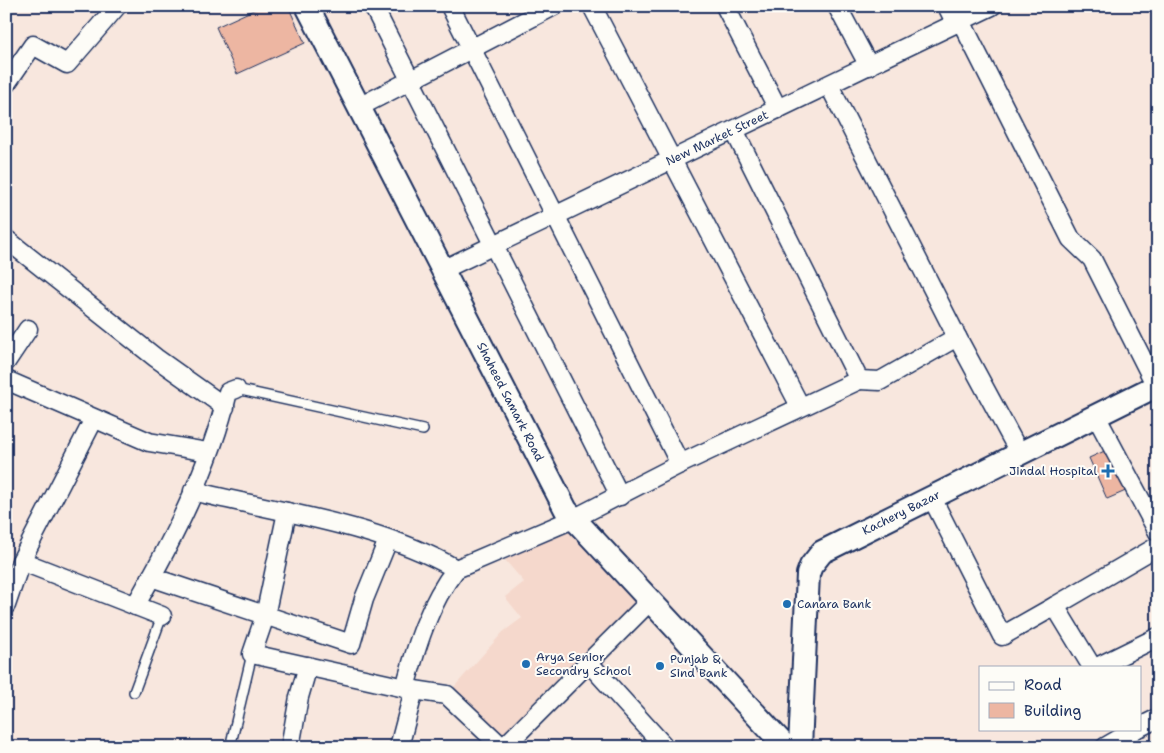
<svg xmlns="http://www.w3.org/2000/svg" width="1164" height="753" font-family="'Shantell Sans',sans-serif">
<style>
.built{fill:#f5d8cc}
.building{fill:#edb6a2;stroke:#1b2f5e}
.lines{fill:none;stroke-linecap:round;stroke-linejoin:round}
.service-casing{stroke:#1b2f5e;stroke-width:12}
.minor-casing{stroke:#1b2f5e;stroke-width:21}
.tertiary-casing{stroke:#1b2f5e;stroke-width:26}
.service{stroke:#fdfcf7;stroke-width:9}
.minor{stroke:#fdfcf7;stroke-width:18}
.tertiary{stroke:#fdfcf7;stroke-width:22}
.poi-dot{fill:#1f6fb2;stroke:#fdfcf7;stroke-width:2}
.labels{text-anchor:middle;stroke-width:4;stroke-linejoin:round;paint-order:stroke}
.street-label{font-size:12px;fill:#1b2f5e;stroke:#fdfcf7}
.poi-label{font-size:12px;fill:#1b2f5e;stroke:#fdfcf7;text-anchor:start}
</style>
<rect width="100%" height="100%" fill="#f8e7de"/>
<filter id="ink" filterUnits="userSpaceOnUse"><feTurbulence type="fractalNoise" baseFrequency=".02" numOctaves="2"/><feDisplacementMap in="SourceGraphic" scale="10" xChannelSelector="R" yChannelSelector="G"/><feConvolveMatrix kernelMatrix="1 2 1 2 8 2 1 2 1" color-interpolation-filters="sRGB"/></filter>
<g filter="url(#ink)">
<path class="built" d="M569,529L638,602L500,742L447,695L503,632L522,618L505,597L524,582L505,560Z"/>
<path class="building" d="M262,6H288L305,43L237,74L216,27Z
M1109,449L1128,490L1107,499L1089,458Z"/>
<g class="lines">
<g class="service-casing">
<path id="service" d="M236,389L423,430
M134,692L162,616
M232,739L252,654"/>
</g>
<g class="minor-casing">
<g id="minor">
<path d="M373,6L620,496"/>
<path d="M450,6L680,464"/>
<path d="M592,6L800,406"/>
<path d="M725,6L778,109"/>
<path d="M837,6L869,66"/>
<path d="M947,6L956,24"/>
<path d="M961,21L1071,239L1092,259L1156,386"/>
<path d="M6,84L33,45L67,64L117,6"/>
<path d="M829,85L957,337L880,381L859,380"/>
<path d="M359,107L554,6"/>
<path d="M6,239L156,358L225,407"/>
<path id="s1" d="M442,270L992,6"/>
<path d="M957,337L1020,454"/>
<path d="M6,362L28,329"/>
<path d="M6,380L149,442L208,452"/>
<path d="M1096,416L1158,532"/>
<path d="M193,491C281,513 377,524 456,569"/>
<path d="M932,498L1002,636L1055,606L1092,667"/>
<path d="M287,512L265,616L252,654L414,690L447,695L502,747"/>
<path d="M21,561L162,616"/>
<path d="M151,577L351,644L364,599L388,540"/>
<path d="M6,605L21,561L94,419"/>
<path d="M135,606C173,540 210,467 228,392L236,389"/>
<path d="M1055,606L1158,546"/>
<path d="M588,662L665,747"/>
<path d="M1097,667L1158,637"/>
<path d="M405,688C416,647 429,603 456,569L573,519L680,464L859,380L734,130"/>
<path d="M1140,727L1158,718"/>
<path d="M290,747L299,697L308,666"/>
<path d="M399,747L414,690"/>
<path d="M504,747L650,601"/>
<path d="M1105,747L1136,729"/>
</g>
</g>
<g class="tertiary-casing">
<g id="tertiary">
<path id="s2" d="M307,6L566,510L786,747"/>
<path id="s3" d="M800,747L808,574L811,566L822,552L1158,385"/>
</g>
</g>
<use href="#service" class="service"/>
<use href="#minor" class="minor"/>
<use href="#tertiary" class="tertiary"/>
</g>
</g>
<g class="poi-dot">
<path d="M1105.5 463.5h5v5h5v5h-5v5h-5v-5h-5v-5h5z"/>
<circle cx="787" cy="604" r="5"/>
<circle cx="526" cy="664" r="5"/>
<circle cx="660" cy="666" r="5"/>
</g>
<g class="labels">
<g class="street-label">
<text dy="4" stroke="none"><textPath href="#s1" startOffset="305">New Market Street</textPath></text>
<text dy="4" stroke="none"><textPath href="#s2" startOffset="445">Shaheed Samark Road</textPath></text>
<text dy="4" stroke="none"><textPath href="#s3" startOffset="288">Kachery Bazar</textPath></text>
</g>
<g class="poi-label">
<text x="1097" y="475" text-anchor="end">Jindal Hospital</text>
<text x="797" y="608">Canara Bank</text>
<text x="536" y="661">Arya Senior<tspan x="536" dy="14">Secondry School</tspan></text>
<text x="670" y="663">Punjab &amp;<tspan x="670" dy="14">Sind Bank</tspan></text>
</g>
</g>
<rect width="1164" height="753" fill="none" stroke="#fdfcf7" stroke-width="25"/>
<rect x="12" y="12" width="1139" height="728" fill="none" stroke="#1b2f5e" stroke-width="2" filter="url(#ink)"/>
<rect x="979" y="666" width="162" height="65" fill="#fdfcf7" stroke="#a3aaba"/>
<rect x="989" y="682" width="25" height="8" fill="#fdfcf7" stroke="#a3aaba"/>
<text x="1024" y="690" font-size="15" fill="#1b2f5e">Road</text>
<rect x="989" y="703" width="25" height="15" fill="#edb6a2" stroke="#a3aaba"/>
<text x="1024" y="716" font-size="15" fill="#1b2f5e">Building</text>
</svg>
